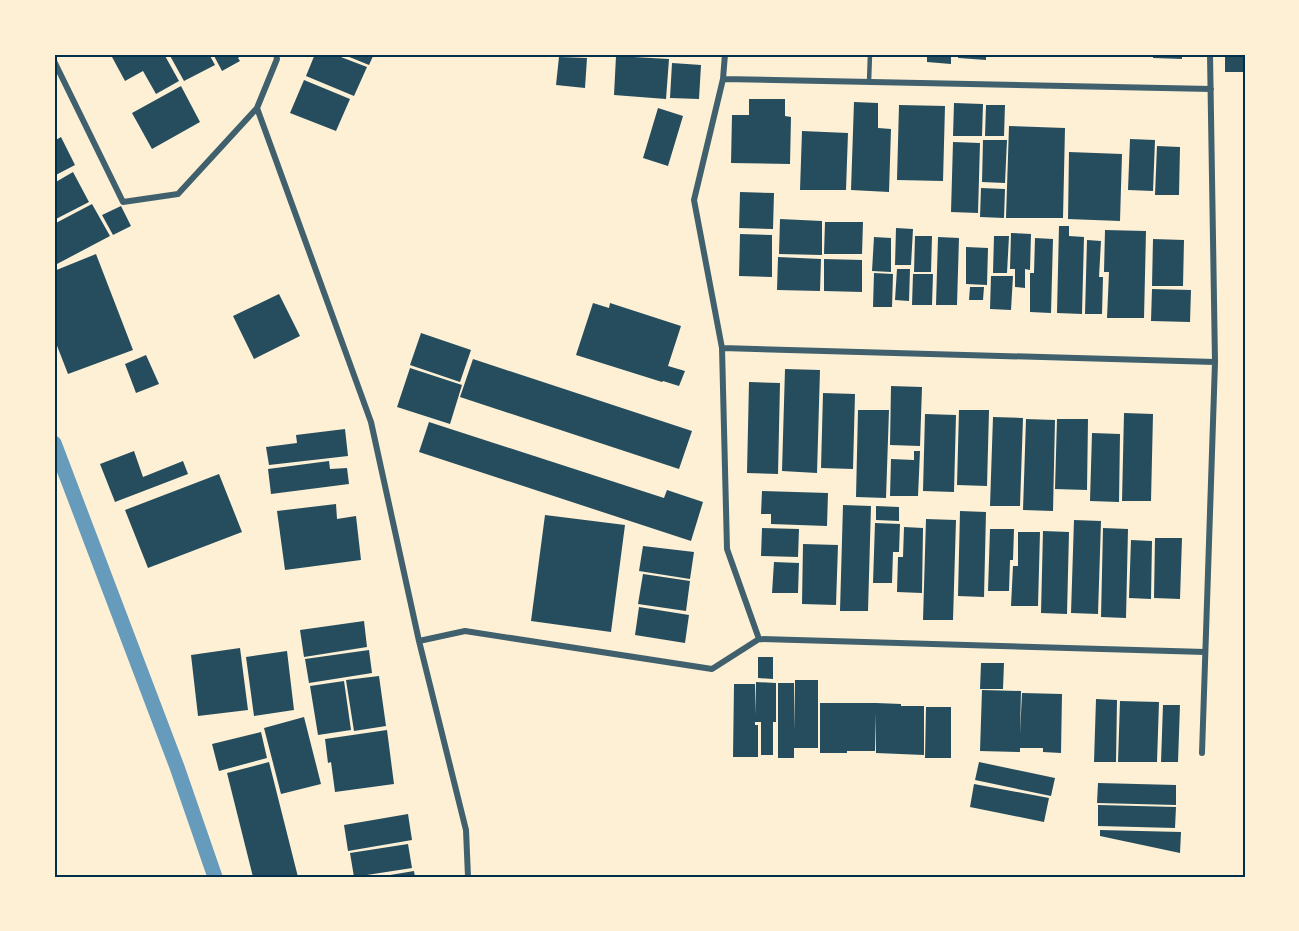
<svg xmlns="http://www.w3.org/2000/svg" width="1299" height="931" font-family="'Work Sans',sans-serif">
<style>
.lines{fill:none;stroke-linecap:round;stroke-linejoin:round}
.stream{stroke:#669bbc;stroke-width:15}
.building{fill:#264d5e}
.service{stroke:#3f606c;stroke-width:4.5}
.minor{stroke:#3f606c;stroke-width:6}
.neatline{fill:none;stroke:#003049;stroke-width:2}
</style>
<rect width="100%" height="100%" fill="#fdf0d5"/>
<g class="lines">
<path class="stream" d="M54,443L177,767L215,877"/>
</g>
<path class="building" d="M117,54H164L179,81L156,94L143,71L125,81L112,57Z
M169,54H209L215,65L184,81Z
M213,54H243L238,58L240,61L222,71Z
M315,54H333L367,67L354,96L306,76Z
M342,54H374L369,65Z
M927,54H951V64L927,62Z
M958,54H986V60L958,58Z
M1153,54H1182V59L1153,58Z
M1225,54H1245V72H1225Z
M616,56L669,59L666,99L614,95Z
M559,57L587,58L585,88L556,85Z
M672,63L701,65L699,99L670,98Z
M304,80L350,99L336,131L290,113Z
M181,86L200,122L152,149L132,113Z
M749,99H785V116L791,117L790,164L731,163L732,115H749Z
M854,102L878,103V128L891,129L889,192L851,190Z
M954,103L983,104L982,136H953Z
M899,105L945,106L943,181L897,180Z
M986,105H1005L1004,136H985Z
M658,108L683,116L668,166L643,158Z
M1009,126L1065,128L1063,218H1006Z
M802,131L848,133L846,190H800Z
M61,137L75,165L54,176V141Z
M1130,139L1155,140L1153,191L1128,190Z
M983,140H1007L1005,183L982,182Z
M953,142L980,143L978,213L951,212Z
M1157,146L1180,147L1179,195H1155Z
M1069,152L1122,154L1120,221L1068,219Z
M73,172L89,202L54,220V183Z
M981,188L1005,189L1004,218L980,217Z
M740,192L774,193L773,229L739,228Z
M92,204L110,236L57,264L54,259V224Z
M121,206L131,226L113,235L102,215Z
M780,219L822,221V255L779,254Z
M825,222H863L862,254H824Z
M1059,226H1069V236L1084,237L1082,314L1057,313Z
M896,228L913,229L911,265H895Z
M1105,230L1146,231L1144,318H1107L1109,272H1104Z
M1011,233L1031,234L1030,270L1025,269V288L1015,287V269H1010Z
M740,234L772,235V277L739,276Z
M915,236H932L931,272H914Z
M994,236H1009L1007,273H993Z
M874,237L891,238V272L872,271Z
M938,237L959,238L957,305H936Z
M1035,238L1053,239L1051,313L1030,312V273H1034Z
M1153,239L1184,240L1183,286H1152Z
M1087,240L1101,241L1099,277H1103L1102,314H1085Z
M966,247L988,248L987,285L966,284Z
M96,254L133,350L68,374L54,338V271Z
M778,257L821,259L820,291L777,290Z
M824,259L862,260V292L824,291Z
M897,269H910L909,301L895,300Z
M874,273L893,274L892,307H873Z
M913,274H933L932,305H912Z
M991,276H1013L1011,310L990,309Z
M970,287H984L983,300H969Z
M1152,289L1191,290L1190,322L1151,321Z
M279,294L300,336L254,359L233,316Z
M593,303L609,308L610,303L681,326L668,366L685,371L679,386L663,381L662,382L576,355Z
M421,333L471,350L460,382L410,365Z
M146,355L159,384L136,393L125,364Z
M473,359L692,431L679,469L460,397Z
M410,368L462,385L450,424L397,407Z
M785,369L820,370L817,473L782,471Z
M749,382L780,383L778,474L747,473Z
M891,386L922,387L920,446L890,445Z
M823,393L855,394L853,469L821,468Z
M858,410H889L886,498L856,497Z
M959,410H989L987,486L957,485Z
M1124,413L1153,414L1151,501H1122Z
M925,414L956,415L954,492L923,491Z
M993,417L1023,418L1020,506H990Z
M1026,419L1055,420L1053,511L1023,510Z
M1057,419H1088L1087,490L1055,489Z
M429,422L664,498L667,490L703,502L691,541L419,452Z
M345,429L348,456L269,465L266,447L297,443L296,435Z
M1092,433L1120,434L1119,502L1090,501Z
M134,451L143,477L183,461L188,474L115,502L100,464Z
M914,451H920L918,496H890L891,459L914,460Z
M329,461L330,469L347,468L349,484L271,494L268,469Z
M219,474L242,532L148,568L125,510Z
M762,491L828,493L827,526L771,524V514H761Z
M336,504L337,519L356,516L361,560L285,570L277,511Z
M843,505L871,506L868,611H840Z
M876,506L899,507V521L876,520Z
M960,511L986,512L984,597L958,596Z
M545,515L625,525L611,632L531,621Z
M926,519L956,520L953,620H923Z
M1074,520L1101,521L1098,614L1071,613Z
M875,523L900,524L899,552H893L892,583H873Z
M904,527L923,528L922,593L897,592L898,557H903Z
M762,528L799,529L798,557L761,556Z
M1103,528L1128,529L1126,618L1101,617Z
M990,529H1014L1013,560H1010L1009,591H988Z
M1043,531L1069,532L1067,614L1041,613Z
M1018,532H1040L1038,606H1011L1013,566H1018Z
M1155,538H1182L1180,599L1154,598Z
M1131,540L1152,541L1151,599L1129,598Z
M803,544L838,545L836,605L802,604Z
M643,546L694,552L690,579L639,571Z
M774,562L799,563L798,593H772Z
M643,574L690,581L686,611L638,604Z
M639,607L689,615L685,643L635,635Z
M364,621L367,647L304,657L300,630Z
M240,648L248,710L198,716L191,655Z
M369,650L372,673L309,683L305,659Z
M287,651L294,710L254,716L246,657Z
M758,657H773V679L758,678Z
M981,663H1004L1003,689H980Z
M379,676L386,726L354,731L346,680Z
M795,680H818V748H794V758H778V683H794L795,731Z
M344,681L351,730L318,735L310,686Z
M756,682L776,683V722H773V755H761V722H755V725H758V757H733L734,684H755L756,715Z
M982,690L1021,691L1020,734L1022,693L1062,694L1061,753L1043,752V748H1020V752L980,751Z
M1096,699L1117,700L1116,762H1094Z
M1120,701L1159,702L1157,762H1118Z
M820,703H876L901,704V706H924V755L876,753V713L875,751H847V753H820Z
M1163,705H1180L1178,762H1161Z
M926,707H951V758H925Z
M304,717L321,784L281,794L264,728Z
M387,730L394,784L335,792L331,762L328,763L325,739Z
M261,732L267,758L219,771L212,744Z
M269,762L298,877H253L227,773Z
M979,762L1055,778L1051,796L975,780Z
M1098,783L1176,785V805L1097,803Z
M974,784L1049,798L1044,822L970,807Z
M1098,805L1176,807L1175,828L1098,826Z
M408,814L412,840L348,851L344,825Z
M1100,830L1181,832L1180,853L1100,836Z
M408,844L412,868L354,877L350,853Z
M414,871L415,877H384V876Z"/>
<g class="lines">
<path class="service" d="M869,82L870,54"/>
<path class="minor" d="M725,54L723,79L694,200L722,348L727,549L759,639
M54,61L123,202L178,194L257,108L277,59L276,54
M723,79L1211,89
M257,108L371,422L419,641L466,830L468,877
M722,348L1215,362
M419,641L465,631L712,669L759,639L1205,652
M1202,753L1215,362L1210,54"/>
</g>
<rect width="1299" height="931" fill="none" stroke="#fdf0d5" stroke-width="111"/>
<rect x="56" y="56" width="1188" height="820" class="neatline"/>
</svg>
